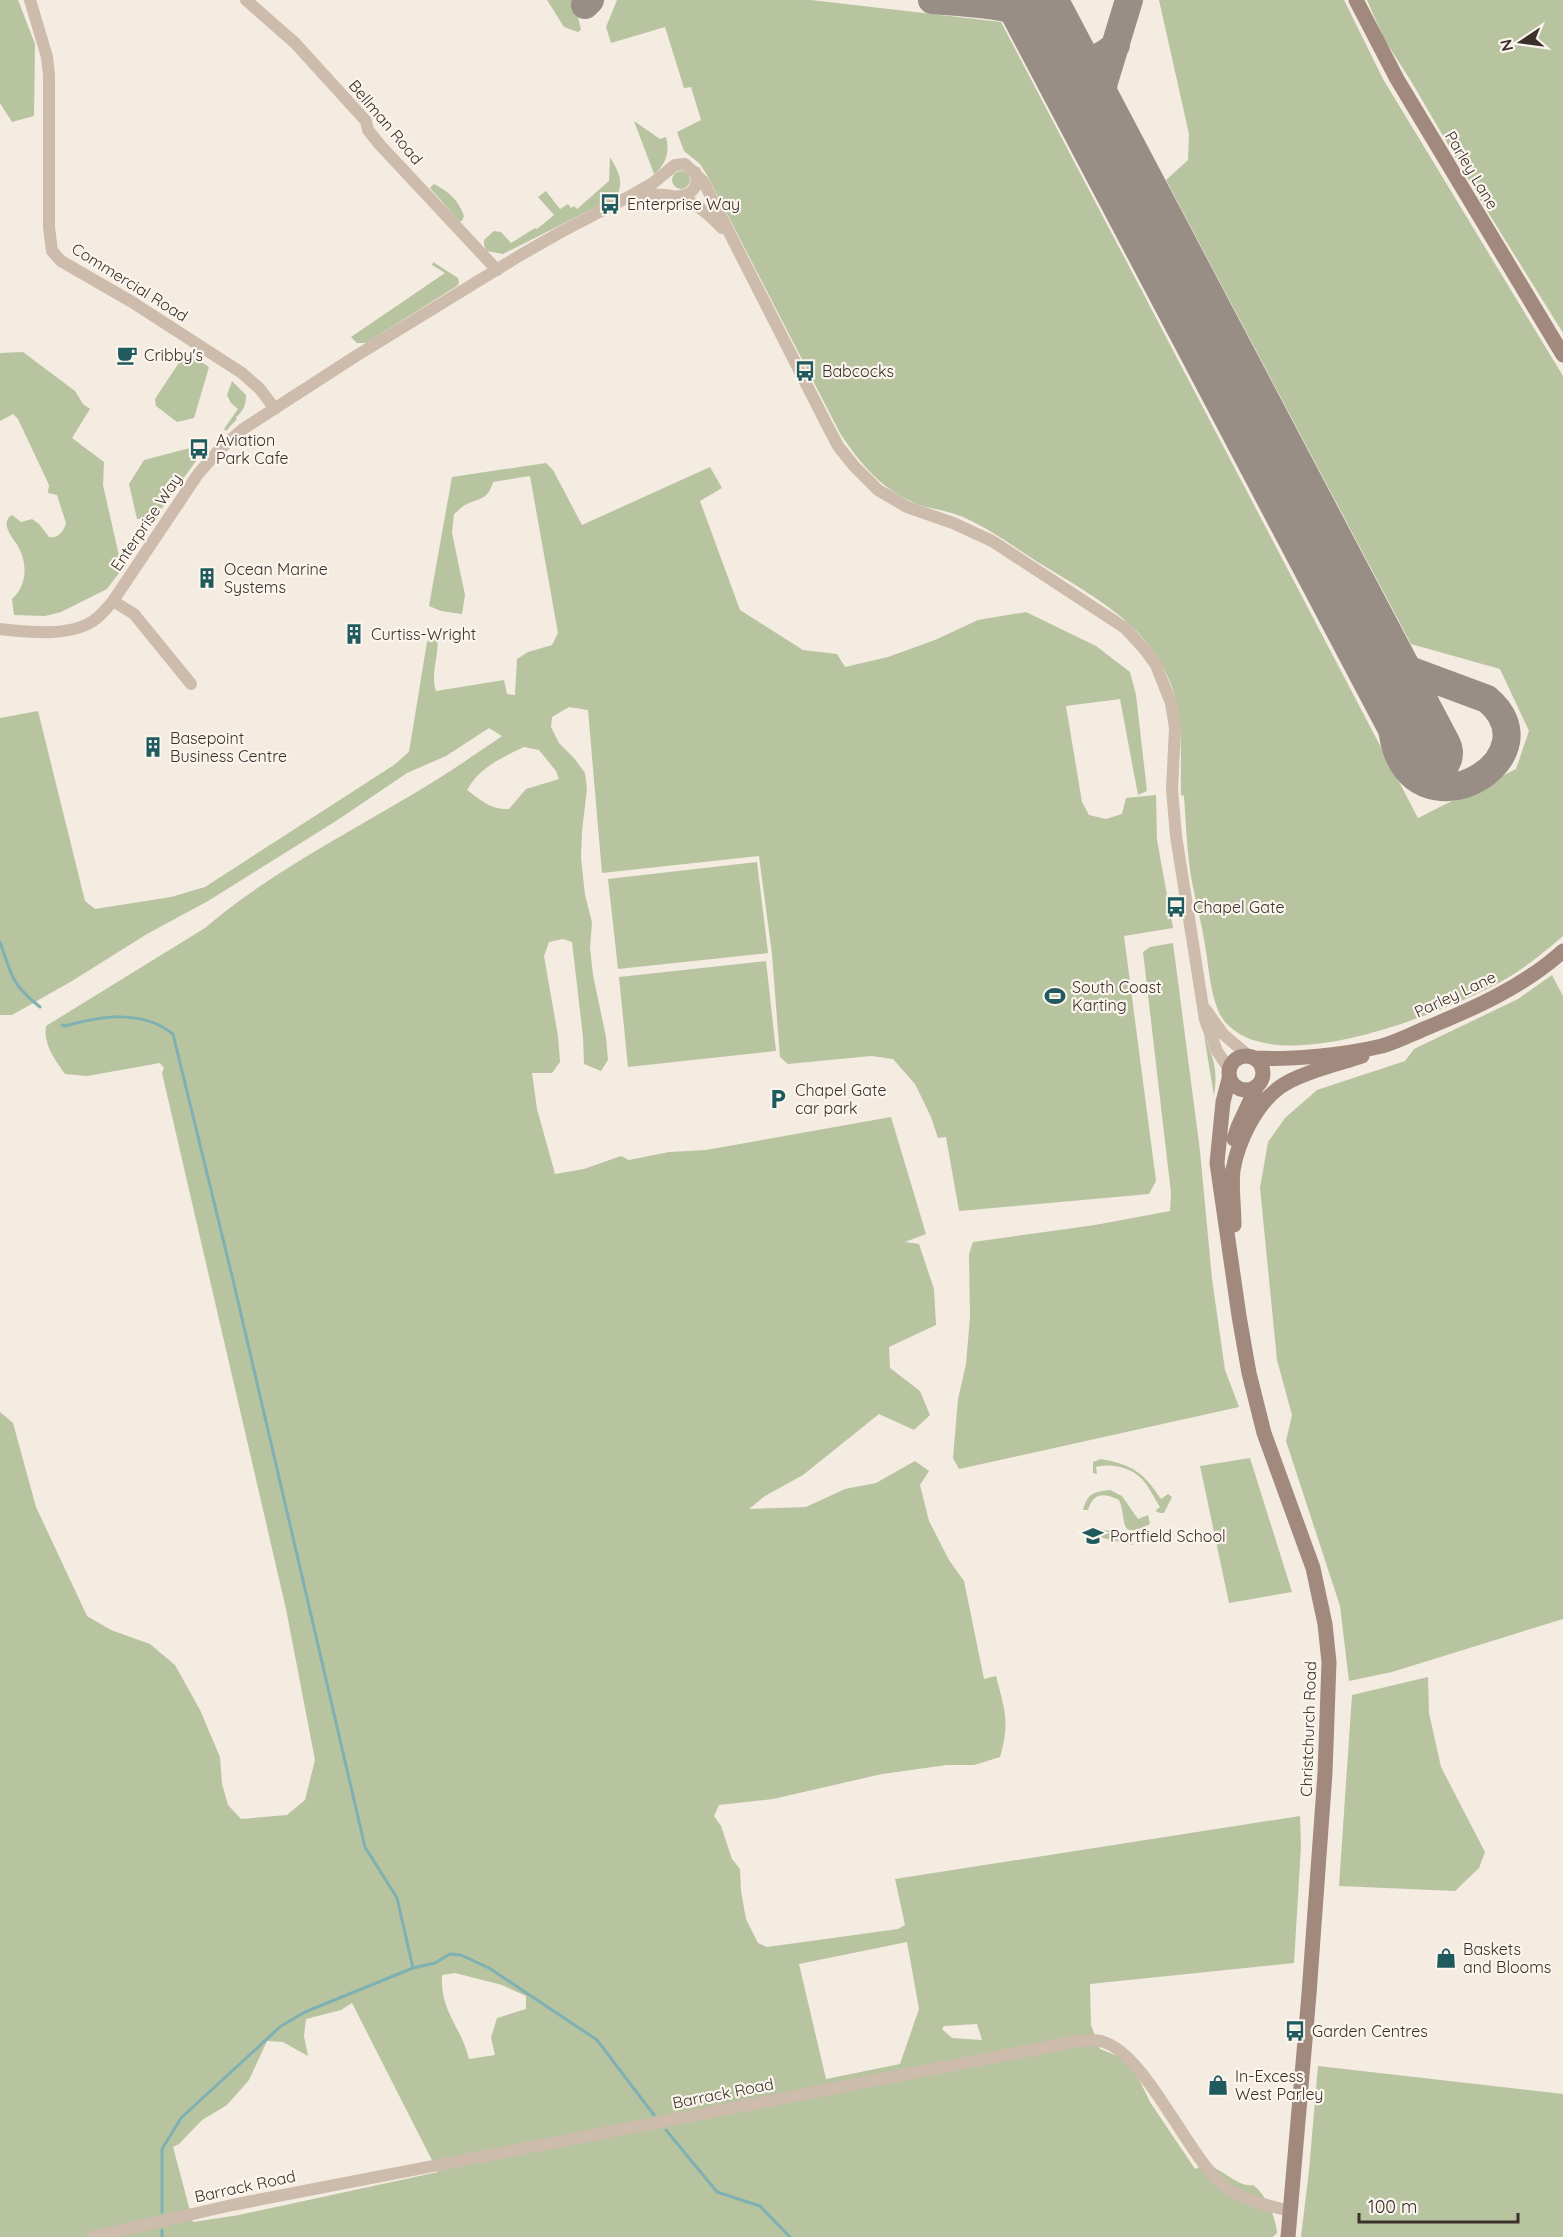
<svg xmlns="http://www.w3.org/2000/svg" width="1563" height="2237" font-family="Quicksand,sans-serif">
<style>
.green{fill:#b8c4a0;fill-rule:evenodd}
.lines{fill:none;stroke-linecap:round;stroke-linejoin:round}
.stream{stroke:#7fb0b2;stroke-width:3}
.taxiway{stroke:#988e86;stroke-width:28}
.runway{stroke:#988e86;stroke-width:70}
.street{stroke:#cdbbac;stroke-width:12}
.secondary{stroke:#a18a7d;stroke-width:15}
.labels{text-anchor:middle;stroke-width:4.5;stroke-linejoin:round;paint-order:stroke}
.street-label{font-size:16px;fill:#3b302b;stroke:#fbf5ee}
.poi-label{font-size:16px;fill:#3b302b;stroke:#fbf5ee;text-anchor:start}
</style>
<rect width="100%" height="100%" fill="#f4ebe1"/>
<path class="green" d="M0,0H18L35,44L34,116L12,122L0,103Z
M547,0H574L581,30L578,32L564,27Z
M617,0H811L1001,22L1418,818L1516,769L1529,731L1500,669L1411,644L1166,180L1188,160L1189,134L1159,0H1344L1383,79L1563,376V936C1540,956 1516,975 1489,988C1432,1016 1277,1079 1226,1023C1211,1007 1209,967 1205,945C1202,924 1196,903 1192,882C1187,854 1186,824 1184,796L1181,795C1180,766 1183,733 1177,704C1161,633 1103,602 1046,567C1016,549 988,526 955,514C944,510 931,509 920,505C884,492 861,465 840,433L707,175L700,164L684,151L677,132L701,120L691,87L684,88L665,27L611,43L606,27Z
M1367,0H1563V333L1481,201L1411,81L1384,39Z
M634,121L660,139L666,137C670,151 666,165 654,174Z
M610,157C618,171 625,182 616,197L503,254L487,251L484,245V240L494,231L501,232L511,243L535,228L537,229L554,215L538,197L546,191L560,209L568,204L571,208L574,206L577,209L609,181Z
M672 180a9 9 0 1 1 18 0a9 9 0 1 1-18 0Z
M434,184C449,192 458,199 464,216L462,221H459L430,188Z
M433,262L458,278L459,283L457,286L366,343H357L351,337L445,273L432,265Z
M23,352L75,391L83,404L90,409L72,438L104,462L103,485L122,569L107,589L61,612L45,616L14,615L12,599C28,585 28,561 16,543C11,536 0,522 12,515L21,522L32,519L39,524L49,537C58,539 64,531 66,523L57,495L48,493L49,485L18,419L13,414L0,421V353Z
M186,352L209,367L194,418L177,422L156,406L155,399Z
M232,381L246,395C246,404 244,411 236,417L237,419L226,431L224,429L238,409L231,403L227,395Z
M190,448L197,453L196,461L152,522L146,519H137L129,484L144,460Z
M546,463L553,470L582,525L710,467L722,488L700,501L740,610L803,650L837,654L845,667L888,657L935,640L978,620L1026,612L1096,646L1130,672L1136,695L1147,791L1138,795L1120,699L1066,706L1082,802L1089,815L1106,819L1122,814L1126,798L1156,795L1157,840L1173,928L1124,936L1156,1181L1149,1194L959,1211L946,1137L938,1138L931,1117L915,1084L893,1059L871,1056L788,1064L780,1057L772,954L759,856L602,873L588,710L569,707L552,717L551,727L559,743L574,758L585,773L587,789L582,831L581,858L585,895L592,922L590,948L593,975L606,1037L608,1060L601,1071L584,1064L583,1037L572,942L563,939L549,942L544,956L558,1036L560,1062L552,1073H532L537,1109L555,1174L584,1169L621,1156L629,1160L669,1152L706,1150L891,1117L926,1234L905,1242L919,1244L934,1289L936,1325L889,1347L890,1368L920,1391L930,1415L914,1430L879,1414L803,1475L765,1496L749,1509L806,1507L845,1489L876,1483L915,1461L929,1471L920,1485L929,1521L949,1560L964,1581L984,1679L996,1676C1005,1711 1010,1722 1000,1757L974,1765H947L882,1774L773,1799L719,1805L714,1816L721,1826L732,1859L740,1869L741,1891L746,1919L758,1943L767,1947L898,1929L905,1925L895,1879L1300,1816L1301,1846L1294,1963L1090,1984L1091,2025L1100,2049L1120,2057L1137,2075L1150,2102L1195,2169C1215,2156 1233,2188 1253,2185C1266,2194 1276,2218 1277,2233L1273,2237H0V1412L13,1423L36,1507L87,1616L111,1630L150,1644L175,1665L200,1710L220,1757L222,1784L228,1805L241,1819L287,1815L305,1800L315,1760L286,1609L162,1073L164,1068L160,1063L87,1076L65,1074C55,1060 43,1044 46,1026L205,928C283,861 379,819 464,762C476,753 490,745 502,736L489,728L446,756L407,773L336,821L208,901L147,934L72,981L12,1015H0V718L38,711L85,901L95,909L171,897L205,887L394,765L409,752L427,642L434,635H437C440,655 430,673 436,691L504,680L507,694L515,695L517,659L528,652L552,645L558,633L530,476L493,482C488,500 480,498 467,504C462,506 458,511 454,514L452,533L465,595L462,614L441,611L429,606L452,477ZM524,747L539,750L556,771L559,779L526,789L509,809C491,810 482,801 467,790C480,767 501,758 524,747ZM907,1942L919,2009L900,2064L826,2079L799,1964ZM455,1973L502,1985L526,1996V2009L497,2018L491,2038L495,2055L469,2059C461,2026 440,2012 442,1975ZM352,2003L438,2172L239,2215L193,2222L173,2147L179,2144L202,2120L227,2105L249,2080L267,2041L283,2042L308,2056L304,2036L306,2019L341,2010ZM977,2024L982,2040L952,2038L942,2029L944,2026Z
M757,862L768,953L618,969L608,879Z
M1173,943L1200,1151L1212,1279L1225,1370L1239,1407L959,1469L953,1458L958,1399L966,1364L970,1317L969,1254L973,1242L1095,1225L1170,1211L1171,1193L1143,952L1150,947Z
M766,961L776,1051L628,1067L619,977Z
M1552,975L1563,996V1619L1392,1672L1349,1681L1340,1606L1286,1441L1292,1415L1277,1360L1260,1188L1268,1142L1285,1118L1317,1090L1405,1061L1414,1049L1518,999Z
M1204,1035C1214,1059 1218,1070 1214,1096Z
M1250,1458L1292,1592L1229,1603L1200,1466Z
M1101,1459C1133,1465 1143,1472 1161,1499L1168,1494L1172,1497L1164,1513H1160L1155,1511L1160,1507C1154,1498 1149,1486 1141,1478C1130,1467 1110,1463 1096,1467L1097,1474L1093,1473V1462Z
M1110,1490L1122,1496L1138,1519L1148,1515L1150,1524C1116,1541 1128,1520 1119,1500C1104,1493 1094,1492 1088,1510H1083C1088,1493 1093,1492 1110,1490Z
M1098,1529L1111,1531L1126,1540H1133V1545C1124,1542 1101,1539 1094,1534Z
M1428,1677L1429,1713L1441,1767L1485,1852L1479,1868L1455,1891L1339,1886L1352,1695Z
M1318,2066L1563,2094V2237H1301L1309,2170Z"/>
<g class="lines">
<path class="stream" d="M0,942C12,975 10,983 40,1007
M62,1025L65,1026C101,1016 141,1009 173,1034L234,1284L365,1847L397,1898L413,1968L435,1963L450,1954L461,1955L489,1968L597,2040L654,2115
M666,2130L717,2192L760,2206L790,2237
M162,2212V2149L181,2118L281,2026L305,2012L413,1968
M162,2237V2230"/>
<path class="taxiway" d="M932,0C955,2 1017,4 1033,18C1045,28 1052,43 1060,56
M585,5L590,0
M1051,35C1075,57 1088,71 1116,45
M1103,137L1101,100L1104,82L1129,0
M1374,647L1390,663L1487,699C1553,754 1434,831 1399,756C1390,736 1392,713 1389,692C1387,682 1383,671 1380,661"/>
<path class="runway" d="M1031,0L1428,753"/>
<path class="street" d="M30,0L47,57L49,75V227L52,251L61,261L132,302L242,373L260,389L275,409
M246,0L295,43L366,121L368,130L380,145L497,270
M634,195C676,193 692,196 722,228
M679,196C693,195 700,185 695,172
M113,601L134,614L191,684
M0,629C28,632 73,638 97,618C103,613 108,607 113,601L198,474L220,449L243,429L356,356L519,256L561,232L632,195L653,183L675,165L685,164L703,181L825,421L838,446L854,466L878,490L907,507L953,523L992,541L1125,628L1146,651L1156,665L1171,703L1175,728L1172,789L1176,836L1205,1020L1217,1051L1229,1069
M1206,1010L1223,1034L1250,1057
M92,2237L232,2205L1078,2041C1085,2041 1094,2039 1101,2041C1146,2053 1184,2151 1222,2184C1240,2200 1267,2205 1290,2211"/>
<path class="secondary" d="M1356,0L1397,79L1563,355
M1229 1073a17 17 0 1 1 34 0a17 17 0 1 1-34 0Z
M1254,1058C1293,1060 1344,1055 1382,1046C1396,1042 1410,1035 1424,1029C1473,1009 1523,987 1563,951
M1229,1079L1223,1102L1217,1163L1239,1316L1249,1373L1264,1433L1313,1568L1325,1624L1329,1662L1325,1773L1309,1994L1288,2237
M1234,1139L1238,1127L1257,1086
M1234,1225C1234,1207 1231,1187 1233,1170C1238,1141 1256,1104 1280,1087C1299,1073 1339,1064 1362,1056"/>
</g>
<defs>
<g id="bus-bare" transform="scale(1.62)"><path d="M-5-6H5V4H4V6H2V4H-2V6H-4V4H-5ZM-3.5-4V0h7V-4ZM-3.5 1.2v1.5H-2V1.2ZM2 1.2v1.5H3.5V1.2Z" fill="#1f5a5e" stroke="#fbf5ee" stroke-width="2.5" paint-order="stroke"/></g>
<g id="cafe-bare" transform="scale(1.62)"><path d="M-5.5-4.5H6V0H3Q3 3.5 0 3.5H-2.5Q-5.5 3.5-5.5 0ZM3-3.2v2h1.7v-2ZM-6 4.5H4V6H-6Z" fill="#1f5a5e" stroke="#fbf5ee" stroke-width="2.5" paint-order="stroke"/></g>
<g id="building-bare" transform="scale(1.62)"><path d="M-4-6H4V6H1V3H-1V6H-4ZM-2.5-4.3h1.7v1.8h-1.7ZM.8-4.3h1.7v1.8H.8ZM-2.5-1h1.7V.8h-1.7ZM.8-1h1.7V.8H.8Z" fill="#1f5a5e" stroke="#fbf5ee" stroke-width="2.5" paint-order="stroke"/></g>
<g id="stadium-bare" transform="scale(1.62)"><path d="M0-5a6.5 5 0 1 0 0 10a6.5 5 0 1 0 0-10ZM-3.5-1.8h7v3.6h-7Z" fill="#1f5a5e" stroke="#fbf5ee" stroke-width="2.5" paint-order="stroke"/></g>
<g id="parking-bare" transform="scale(1.62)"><path d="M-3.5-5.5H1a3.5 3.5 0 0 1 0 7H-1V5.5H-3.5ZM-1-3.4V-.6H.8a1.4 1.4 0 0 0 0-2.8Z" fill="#1f5a5e" stroke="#fbf5ee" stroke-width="2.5" paint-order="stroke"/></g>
<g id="school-bare" transform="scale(1.62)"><path d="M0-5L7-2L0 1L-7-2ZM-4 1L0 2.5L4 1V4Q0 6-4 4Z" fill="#1f5a5e" stroke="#fbf5ee" stroke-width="2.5" paint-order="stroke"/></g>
<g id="shop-bare" transform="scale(1.62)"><path d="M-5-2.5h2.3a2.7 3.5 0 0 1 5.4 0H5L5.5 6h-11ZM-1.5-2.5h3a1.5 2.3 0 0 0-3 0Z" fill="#1f5a5e" stroke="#fbf5ee" stroke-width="2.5" paint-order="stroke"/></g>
</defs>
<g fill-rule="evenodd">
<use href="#bus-bare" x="610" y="204"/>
<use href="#cafe-bare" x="127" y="355"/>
<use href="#bus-bare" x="805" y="371"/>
<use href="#bus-bare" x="199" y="449"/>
<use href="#building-bare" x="207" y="578"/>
<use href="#building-bare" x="354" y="634"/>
<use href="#building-bare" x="153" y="747"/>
<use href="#bus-bare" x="1176" y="907"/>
<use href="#stadium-bare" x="1055" y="996"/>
<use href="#parking-bare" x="778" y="1099"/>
<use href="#school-bare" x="1093" y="1536"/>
<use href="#shop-bare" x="1446" y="1958"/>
<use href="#bus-bare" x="1295" y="2031"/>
<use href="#shop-bare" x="1218" y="2085"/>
</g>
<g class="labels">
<g class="street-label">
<text transform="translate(386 122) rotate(50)" y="6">Bellman Road</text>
<text transform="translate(1472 170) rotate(59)" y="6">Parley Lane</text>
<text transform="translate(130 282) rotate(32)" y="6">Commercial Road</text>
<text transform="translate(146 522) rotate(-56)" y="6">Enterprise Way</text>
<text transform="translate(1455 994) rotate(-25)" y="6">Parley Lane</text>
<text transform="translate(1308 1729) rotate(-88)" y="6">Christchurch Road</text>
<text transform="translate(723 2093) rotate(-11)" y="6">Barrack Road</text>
<text transform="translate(245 2186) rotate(-12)" y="6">Barrack Road</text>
</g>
<g class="poi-label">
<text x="627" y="210">Enterprise Way</text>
<text x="144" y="361">Cribby's</text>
<text x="822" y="377">Babcocks</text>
<text x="216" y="446">Aviation<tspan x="216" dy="18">Park Cafe</tspan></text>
<text x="224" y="575">Ocean Marine<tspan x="224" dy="18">Systems</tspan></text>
<text x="371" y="640">Curtiss-Wright</text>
<text x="170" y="744">Basepoint<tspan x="170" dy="18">Business Centre</tspan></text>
<text x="1193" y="913">Chapel Gate</text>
<text x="1072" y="993">South Coast<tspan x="1072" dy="18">Karting</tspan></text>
<text x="795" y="1096">Chapel Gate<tspan x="795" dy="18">car park</tspan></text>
<text x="1110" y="1542">Portfield School</text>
<text x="1463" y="1955">Baskets<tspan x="1463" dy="18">and Blooms</tspan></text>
<text x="1312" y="2037">Garden Centres</text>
<text x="1235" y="2082">In-Excess<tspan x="1235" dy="18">West Parley</tspan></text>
</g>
</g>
<g transform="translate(1521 42) rotate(257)" stroke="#fbf5ee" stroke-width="4.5" paint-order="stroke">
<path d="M0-4.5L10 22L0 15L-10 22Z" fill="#3b302b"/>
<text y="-9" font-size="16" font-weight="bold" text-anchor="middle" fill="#3b302b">N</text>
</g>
<path d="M1359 2213v9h159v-9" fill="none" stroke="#3b302b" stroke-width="3"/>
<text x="1368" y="2213" font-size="18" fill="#3b302b" stroke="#fbf5ee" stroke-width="4.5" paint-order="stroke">100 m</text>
</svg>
